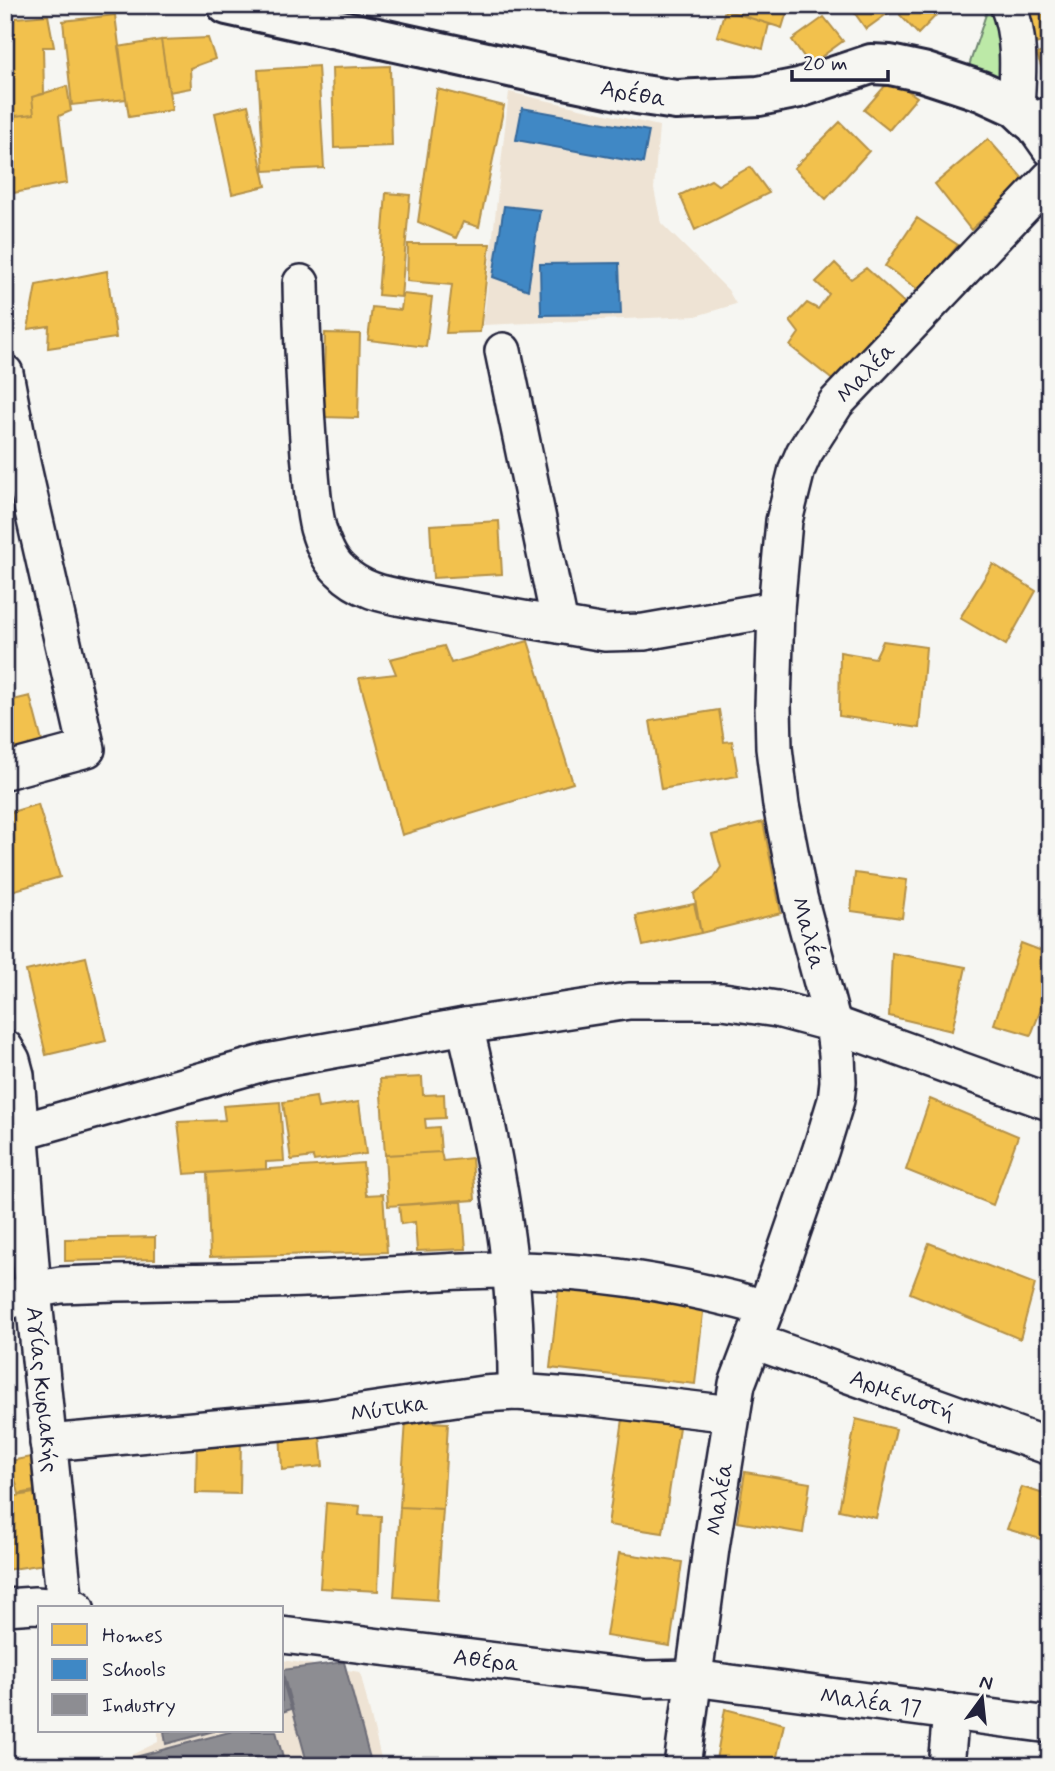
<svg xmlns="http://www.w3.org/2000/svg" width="1055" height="1771" font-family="Mynerve,sans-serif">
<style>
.built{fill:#eee3d4}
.green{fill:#bce9a7;stroke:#6f8671;stroke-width:2}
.homes{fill:#f2c14e;stroke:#b49148;stroke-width:2}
.schools{fill:#3f88c5;stroke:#36699c;stroke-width:2}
.industry{fill:#8d8d92;stroke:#6d6d78;stroke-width:2}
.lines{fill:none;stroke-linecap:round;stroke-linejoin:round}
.minor-casing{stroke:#22223b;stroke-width:40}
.tertiary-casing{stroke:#22223b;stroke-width:44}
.minor{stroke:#f6f6f2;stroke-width:35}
.tertiary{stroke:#f6f6f2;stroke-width:38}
.labels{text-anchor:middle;stroke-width:7;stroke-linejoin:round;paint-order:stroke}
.street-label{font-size:23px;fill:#22223b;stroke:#f6f6f2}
</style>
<rect width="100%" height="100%" fill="#f6f6f2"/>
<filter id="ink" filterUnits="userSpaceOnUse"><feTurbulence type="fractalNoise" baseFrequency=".0143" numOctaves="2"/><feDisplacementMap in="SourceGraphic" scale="14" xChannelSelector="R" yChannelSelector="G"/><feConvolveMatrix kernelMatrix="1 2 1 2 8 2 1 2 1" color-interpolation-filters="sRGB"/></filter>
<g filter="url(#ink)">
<path class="built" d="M509,92L659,126L654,189L661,223L728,290L736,304L696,316L483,325Z
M282,1660L360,1672L383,1766H118L117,1762L158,1742V1731H282Z"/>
<path class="green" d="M989,5H996L1006,90L967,72Z"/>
<path class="homes" d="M726,5H789L782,28L725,10Z
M849,5H885L891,11L866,29Z
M901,5H946L918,34L900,15Z
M1033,5H1050V39L1030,46L1022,11Z
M725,10L769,24L763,49L717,36Z
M48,15L54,47H43L44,94L32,97L34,114L5,117V19Z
M115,15L126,99L72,105L63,21Z
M824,17L843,41L810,65L792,40Z
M208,38L215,59L190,68L191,88L169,92L161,40Z
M161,40L172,110L129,117L118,47Z
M1050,49V92L1037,54Z
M318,66L324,168L264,171L258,70Z
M390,66L392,146L334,148L332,68Z
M891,79L917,97L889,130L864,110Z
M67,86L71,111L59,116L67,183L8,194L5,175V117L34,114L32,97Z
M437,89L504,106L479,227L463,222L456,238L418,222Z
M248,105L266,186L232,194L215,113Z
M840,122L869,151L826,199L794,168Z
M988,139L1024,180L971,230L935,184Z
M750,167L769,193L695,230L680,195L711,180L718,185Z
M386,193L410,195L401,297L378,295Z
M917,218L958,245L920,291L885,266Z
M408,244H490L480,332L446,333L452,285L407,281Z
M835,263L851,279L866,268L907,305L835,382L790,346L799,333L790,321L807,303L818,309L829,294L816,282Z
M107,271L116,338L48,348L49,326L28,329L36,285Z
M403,294L432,297L426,347L368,340L372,307L401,310Z
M325,333L360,334L358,418L323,417Z
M499,521L502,574L433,578L430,525Z
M5,535L12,561L5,563Z
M993,564L1036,591L1006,645L960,618Z
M528,641L573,783L402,835L359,678L396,674L390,659L444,646L451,663Z
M883,641L926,647L919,728L839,716L840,652L875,658Z
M30,696L45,753L5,763V702Z
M719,710L724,742L732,741L738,776L661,789L650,721Z
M38,804L60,877L5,893V814Z
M763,822L781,913L701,933L694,894L713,879L721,867L712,835Z
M855,873L907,880L902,918L851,911Z
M694,904L701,933L643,946L636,916Z
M1021,943L1050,954V986L1031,1035L994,1024Z
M892,953L966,967L952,1031L889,1016Z
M86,957L106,1041L46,1055L26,971Z
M422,1077L423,1095L444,1094L445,1118L425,1119L426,1128L439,1127L441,1152L385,1155L380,1079Z
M316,1097L318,1108L359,1102L366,1154L314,1161L313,1157L291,1160L283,1102Z
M930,1099L1018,1136L993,1205L906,1170Z
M280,1102L284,1161L266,1162V1169L184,1174L178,1122L225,1120L223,1106Z
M441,1152L443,1161L472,1158L475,1200L388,1206L385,1155Z
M363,1163L366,1195L383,1194L387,1252L210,1257L207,1173Z
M462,1200L466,1249L417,1251L415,1222L401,1224L399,1205Z
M5,1229L16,1257L5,1261Z
M155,1237V1259L65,1261V1239Z
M929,1243L1035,1284L1020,1339L910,1293Z
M559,1288L704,1304L695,1384L550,1368Z
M623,1419L679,1427L663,1533L608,1525Z
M856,1419L896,1429L876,1518L839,1510Z
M406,1421L448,1423L443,1509L400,1507Z
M319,1426L323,1466L282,1470L280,1430Z
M197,1436L241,1437L240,1494L196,1493Z
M31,1457L34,1491L19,1494L15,1479L5,1481V1462Z
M745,1472L810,1483L803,1533L737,1522Z
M1022,1487L1050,1496V1542L1007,1529Z
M34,1493L45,1564L5,1570V1498Z
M326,1503L360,1506L359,1515L381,1516L378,1591L320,1588Z
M400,1507L443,1509L437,1600L394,1597Z
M619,1553L682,1562L670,1646L606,1636Z
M725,1709L784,1724L775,1766H715Z"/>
<path class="schools" d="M522,108L649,131L643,163L516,140Z
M504,206L540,210L528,290L493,277Z
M619,263L621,314L541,315L540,264Z"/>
<path class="industry" d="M344,1662L372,1766H308L282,1670Z
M282,1678L291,1709L282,1712Z
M164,1731H214L166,1744Z
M233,1731H276L285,1766H130L128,1759Z"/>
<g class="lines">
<g class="minor-casing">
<g id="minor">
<path d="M1008,5C1021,38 1018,73 1016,107"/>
<path d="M1050,115L1031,121L1050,148"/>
<path d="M301,283C302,340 305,397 309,454C312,478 312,504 318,528C322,542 329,560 340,570C360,591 386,595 413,600L605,633L644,632L776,609"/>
<path d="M503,351L560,625"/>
<path d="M5,373L22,463L87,749L5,771"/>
<path d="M465,1026C494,1147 518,1267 516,1392"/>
<path id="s1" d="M5,1048L12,1060L16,1075L33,1290L65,1606"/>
<path d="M5,1139L19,1132L267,1062L465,1026L629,1001H723L777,1009L833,1024L1049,1102"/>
<path d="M5,1303L33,1290L61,1285C142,1281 224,1282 305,1279C385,1277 467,1267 548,1271C622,1274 695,1288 766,1308"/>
<path id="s2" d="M754,1341L1050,1447"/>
<path id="s3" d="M48,1443L315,1419L483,1394L516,1392L586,1397L732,1414"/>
<path d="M5,1607L35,1605L76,1608"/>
<path id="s4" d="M282,1635L646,1679L693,1678L1050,1725"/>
<path id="s5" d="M682,1766L711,1548L737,1384L766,1308L821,1149L836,1100L838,1082L837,1054L833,1024L799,897L781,805L774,748L773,706L776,609L784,521L797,469L804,453L836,403L1050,178"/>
<path d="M946,1766L951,1712"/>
</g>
</g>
<g class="tertiary-casing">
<g id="tertiary">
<path id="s6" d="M227,5L546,75L637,94L676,100L759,96L799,88L871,64L890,65L923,72L981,91L1016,107L1031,121"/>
</g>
</g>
<use href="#minor" class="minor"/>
<use href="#tertiary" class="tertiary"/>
</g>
</g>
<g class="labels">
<g class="street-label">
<text dy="8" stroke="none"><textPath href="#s6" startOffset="416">Αρέθα</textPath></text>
<text dy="8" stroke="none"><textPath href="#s5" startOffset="1446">Μαλέα</textPath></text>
<text transform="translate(809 933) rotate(75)" y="8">Μαλέα</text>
<text dy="8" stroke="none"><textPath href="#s1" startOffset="345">Αγίας Κυριακής</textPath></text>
<text dy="8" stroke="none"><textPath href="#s2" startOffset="158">Αρμενιστή</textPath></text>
<text dy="8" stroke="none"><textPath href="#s3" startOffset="343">Μύτικα</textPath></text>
<text dy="8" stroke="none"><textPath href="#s5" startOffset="270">Μαλέα</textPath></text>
<text dy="8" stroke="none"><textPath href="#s4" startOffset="206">Αθέρα</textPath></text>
<text dy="8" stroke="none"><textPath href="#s4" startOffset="593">Μαλέα 17</textPath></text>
</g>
</g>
<rect width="1055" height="1771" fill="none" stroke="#f6f6f2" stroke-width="28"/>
<rect x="14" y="14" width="1027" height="1743" fill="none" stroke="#22223b" stroke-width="2.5" filter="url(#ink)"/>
<rect x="38" y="1606" width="245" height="126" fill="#f6f6f2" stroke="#a1a1a9" stroke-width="2"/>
<rect x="52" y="1624" width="35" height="21" fill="#f2c14e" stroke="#a1a1a9" stroke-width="2"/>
<text x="102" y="1642" font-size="21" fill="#22223b">Homes</text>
<rect x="52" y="1659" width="35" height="21" fill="#3f88c5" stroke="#a1a1a9" stroke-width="2"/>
<text x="102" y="1676" font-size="21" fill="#22223b">Schools</text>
<rect x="52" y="1694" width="35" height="21" fill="#8d8d92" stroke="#a1a1a9" stroke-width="2"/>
<text x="102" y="1712" font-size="21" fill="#22223b">Industry</text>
<g transform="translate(982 1698) rotate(15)" stroke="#f6f6f2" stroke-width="5" paint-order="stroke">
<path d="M0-5L12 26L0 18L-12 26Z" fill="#22223b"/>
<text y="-10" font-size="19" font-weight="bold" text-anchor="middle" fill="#22223b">N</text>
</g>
<path d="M792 70v10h96v-10" fill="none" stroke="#22223b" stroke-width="3.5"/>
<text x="803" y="70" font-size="21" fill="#22223b" stroke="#f6f6f2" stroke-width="5" paint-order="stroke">20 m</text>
</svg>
